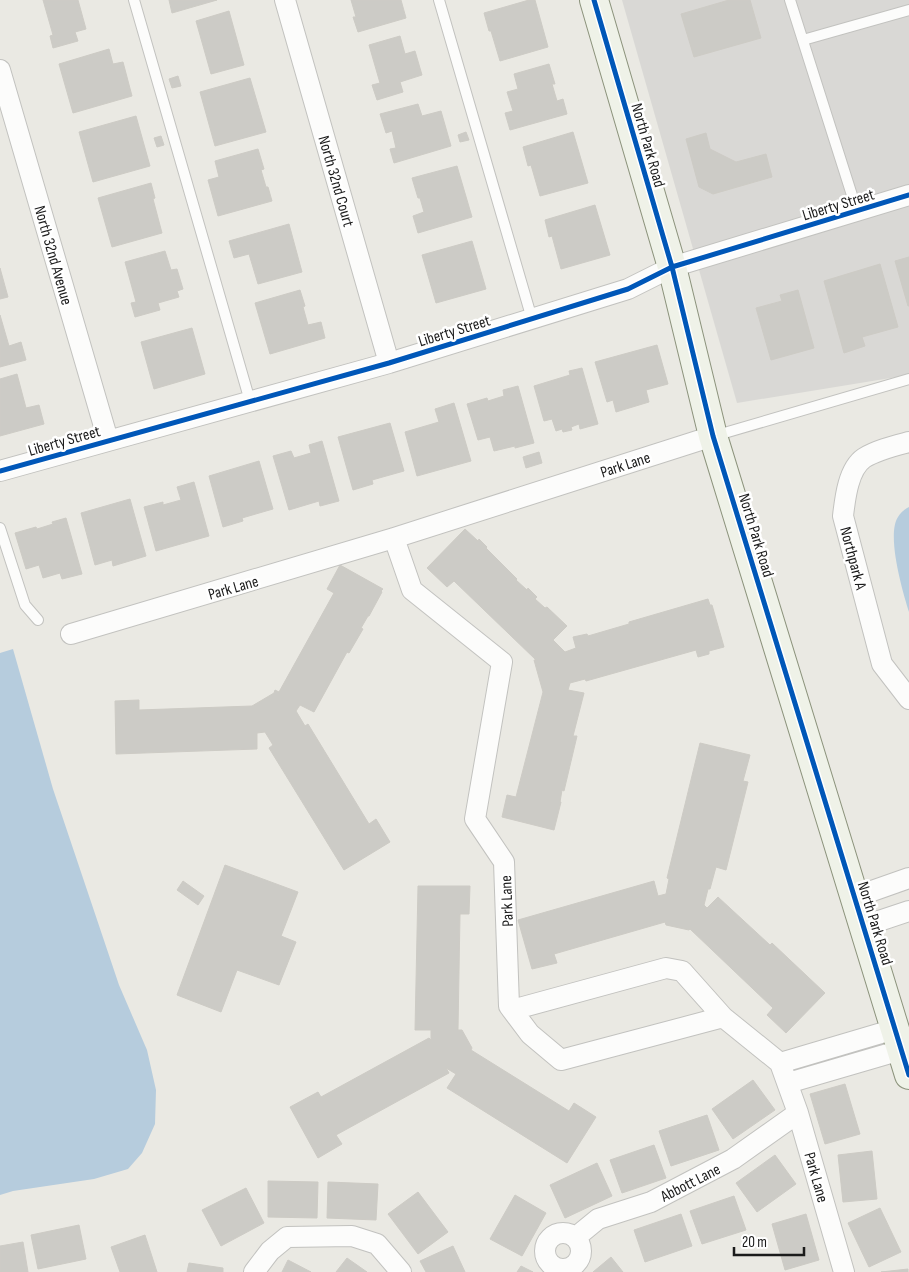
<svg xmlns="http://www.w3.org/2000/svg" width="909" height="1272" font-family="'Sofia Sans Condensed',sans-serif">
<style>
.residential{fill:#d9d8d5}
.water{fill:#b6ccdd}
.building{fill:#cccbc6;stroke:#cdcbc5}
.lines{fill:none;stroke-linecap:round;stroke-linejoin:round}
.lane-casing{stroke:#c2c2bf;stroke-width:12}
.street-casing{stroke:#c2c2bf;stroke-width:22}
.secondary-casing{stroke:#8c937c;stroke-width:30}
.lane{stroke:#fcfcfb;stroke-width:10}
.street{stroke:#fcfcfb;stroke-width:20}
.secondary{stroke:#eff2e8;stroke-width:28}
.cycleway-casing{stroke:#fff;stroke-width:8}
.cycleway{stroke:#0057b8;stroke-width:5}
.labels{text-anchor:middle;stroke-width:5;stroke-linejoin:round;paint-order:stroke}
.street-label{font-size:16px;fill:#1b1b1b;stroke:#fff}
</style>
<rect width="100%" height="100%" fill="#eae9e3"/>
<path class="residential" d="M622,0H909V375L737,403Z"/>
<path class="water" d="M909,507V612C903,593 886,535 898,517C900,513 905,509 909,507Z
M13,649L53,789L119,985L147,1050L156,1090L155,1124L142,1153L128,1169L94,1179L13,1191L0,1195V653Z"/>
<path class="building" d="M43,0H78L86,29L75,32L78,41L53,48L50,36L53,35Z
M169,0H217L172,13Z
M351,0H401L406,18L358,32L353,17H356Z
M529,0H535L548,47L500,61L491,31H489L484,13Z
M729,0H750L761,38L694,57L681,14Z
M229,11L244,65L211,74L196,21Z
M400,36L405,54L415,51L422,75L400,82L403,92L377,100L372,85L380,83L369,45Z
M109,49L113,64L123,62L132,96L73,113L59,64Z
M549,64L555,84H552L557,101L563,99L567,114L510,130L505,113L513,111L507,92L518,89L514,74Z
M178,76L181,86L172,88L169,79Z
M250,78L266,132L215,146L200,92Z
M418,104L422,116L441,111L451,146L394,163L390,149L396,148L392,131L386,133L380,114Z
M136,116L150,166L93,182L79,132Z
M466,132L469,140L460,142L458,135Z
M573,132L588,183L540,196L531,165L528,166L523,147Z
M706,133L710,149L736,162L766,154L772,177L713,194L699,187L686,139Z
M161,136L164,145L157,147L154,138Z
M258,149L264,169L261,170L266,187H268L272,201L218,216L208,180L219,177L215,161Z
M457,166L472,217L418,233L413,216L424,212L420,198H418L412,178Z
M151,183L155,198L153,199L162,233L112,247L98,198Z
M595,205L610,255L561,269L552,236L549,237L545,220Z
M289,224L302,272L258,284L249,254L234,258L229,241Z
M472,241L486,289L436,303L422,255Z
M165,251L171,270L177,269L183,289L177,291L179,297L158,303L160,310L135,317L131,303L136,302L125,262Z
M909,257V306H908L895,261Z
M880,264L898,327L862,337L865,346L844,353L824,281Z
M0,268L8,297L0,299Z
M300,290L305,306L303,307L308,325L321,322L325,338L270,354L255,303Z
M798,290L814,348L771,360L756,308L782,301L780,295Z
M0,315L9,346L21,342L26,360L0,367Z
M192,328L205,374L154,389L141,342Z
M657,345L668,384L646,390L649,402L616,412L613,400L607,402L595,362Z
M582,368L598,424L580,429L579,424L571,427L572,430L563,432L562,429L556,431L552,419L544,421L534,386L570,375L569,371Z
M17,374L26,408L39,405L44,424L0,436V379Z
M518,386L534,443L515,448V446L494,451L490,437L478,440L467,404L487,398L488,401L504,396L503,390Z
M454,403L471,461L417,476L405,432L439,422L435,409Z
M390,423L404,471L372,480L373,484L353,490L338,437Z
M322,441L339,501L320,506L319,501L289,510L273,456L291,451L294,458L311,453L309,445Z
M539,452L542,463L526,468L523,457Z
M259,461L273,509L242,518L243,521L223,527L209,476Z
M194,482L209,536L156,551L144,507L163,502V505L181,500L177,487Z
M130,499L146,556L113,566L112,560L95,565L81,513Z
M66,518L82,574L62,579L60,573L43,578L39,565L26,569L15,533L36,527L37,529L53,524L52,522Z
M465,529L478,541L479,539L487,547L486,548L517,579L516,580L527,590L528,588L537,597L535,599L545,608L547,607L567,626L553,640L565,652L576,648L573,637L587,634L588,636L629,624V622L708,599L710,605H712L724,647L709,651V654L698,657L696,650L586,681L585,679L570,683L568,690L584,693L573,736H577L564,791L562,790L560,802H561L554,830L502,817L507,795L516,797L543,692L534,660H536L454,581L447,587L427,568Z
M340,565L383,589L381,591L382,592L369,616H368L361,628L363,629L349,653L347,652L314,712L300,705L296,711L305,726L308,724L369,824L376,819L390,842L344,870L269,748L273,745L265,732L257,733V749L116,754L115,701L139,700V710L252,706L274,693L275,690L279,692L334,593L327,589Z
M700,743L750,755L743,781L748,782L726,870L716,867L710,889H708L704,905L707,908L718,897L770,945L772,943L825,993L786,1033L767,1015L773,1008L690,929L689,930L666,925L665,922L554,954L557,963L532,969L518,920L654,881L658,896L666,894L669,879L667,878Z
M225,865L298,892L281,936L296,942L279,985L237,970L221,1012L177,995Z
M183,881L204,896L198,905L177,890Z
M418,886H470L469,914H460L458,1030H462L472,1048L471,1050L569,1111L574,1103L596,1117L567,1163L447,1088L456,1074L446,1068L449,1073L336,1135L342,1144L318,1158L290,1107L318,1092L321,1097L429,1038L431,1040V1030H415Z
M753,1080L775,1110L733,1139L712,1109Z
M845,1084L860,1134L825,1144L810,1094Z
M707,1115L719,1150L671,1166L659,1131Z
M654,1145L666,1178L622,1193L610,1160Z
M872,1151L877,1199L843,1202L838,1155Z
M775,1155L796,1184L757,1212L736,1183Z
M597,1163L612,1196L565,1218L550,1185Z
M268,1181L318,1182L317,1218L268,1217Z
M328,1182L378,1184L376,1220L327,1218Z
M246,1188L264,1223L221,1246L202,1210Z
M418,1192L448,1232L418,1254L388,1214Z
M515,1195L546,1213L522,1256L490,1239Z
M734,1196L746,1230L702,1244L690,1211Z
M880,1208L901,1252L869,1267L848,1223Z
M681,1214L692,1246L645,1262L634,1230Z
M806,1214L819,1260L785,1270L772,1224Z
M79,1225L86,1259L38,1269L31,1235Z
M145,1235L157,1272H120L111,1247Z
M23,1242L28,1272H0V1246Z
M453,1246L465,1272H426L420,1261Z
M611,1257L623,1272H593Z
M347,1258L367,1272H336Z
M288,1260L311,1272H282Z
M189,1263L223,1268V1272H187Z
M521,1266L533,1272H517Z
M908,1269V1272H881Z"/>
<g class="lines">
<g class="lane-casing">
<path id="lane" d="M134,0L250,401
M439,0L532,319
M790,0L857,211
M803,40L909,10
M714,436L909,379
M0,528L25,605L38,620"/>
</g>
<g class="street-casing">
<path id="street" d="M285,0L389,363
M0,70L108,440
M909,442C894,446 877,450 864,458C848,469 845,499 843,516L882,664L909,699
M0,471L389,363L628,289L672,267L909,195
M394,538L412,590L502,662L475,819L504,862L509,1006L530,1034L561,1060L723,1017
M71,634L394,538L713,436
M855,897L909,878
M864,926L909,911
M512,1010L666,968L682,971L723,1017L780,1063L798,1113L844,1272
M780,1063L895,1029
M788,1083L901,1050
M545 1251a18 18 0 1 1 36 0a18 18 0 1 1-36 0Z
M576,1237L598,1219L651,1202L733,1159L798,1113
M254,1272L270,1251L287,1237L352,1236L377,1244L401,1272"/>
</g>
<g class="secondary-casing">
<path id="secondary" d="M594,0L672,267L713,436L909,1075"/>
</g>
<use href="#lane" class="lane"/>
<use href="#street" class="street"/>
<use href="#secondary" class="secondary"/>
<g class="cycleway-casing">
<path id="cycleway" d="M594,0L672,267L713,436L909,1075
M0,471L389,363L628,289L672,267L909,195"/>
</g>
<use href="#cycleway" class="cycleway"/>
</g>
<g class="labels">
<g class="street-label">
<text transform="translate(649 145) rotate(74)" y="6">North Park Road</text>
<text transform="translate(337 181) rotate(74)" y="6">North 32nd Court</text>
<text transform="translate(838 204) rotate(-17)" y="6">Liberty Street</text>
<text transform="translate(54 255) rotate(74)" y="6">North 32nd Avenue</text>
<text transform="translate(454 330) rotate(-17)" y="6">Liberty Street</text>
<text transform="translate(64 440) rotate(-16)" y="6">Liberty Street</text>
<text transform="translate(625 464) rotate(-18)" y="6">Park Lane</text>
<text transform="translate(757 535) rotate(73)" y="6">North Park Road</text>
<text transform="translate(854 558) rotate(75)" y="6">Northpark A</text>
<text transform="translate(233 587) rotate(-16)" y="6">Park Lane</text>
<text transform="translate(506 901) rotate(-92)" y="6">Park Lane</text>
<text transform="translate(876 923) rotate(73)" y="6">North Park Road</text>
<text transform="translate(817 1177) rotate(74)" y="6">Park Lane</text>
<text transform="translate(690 1182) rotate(-27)" y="6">Abbott Lane</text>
</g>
</g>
<path d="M734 1247v8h70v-8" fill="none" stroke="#1b1b1b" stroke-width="2.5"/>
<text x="742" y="1247" font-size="15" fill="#1b1b1b" stroke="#ffffff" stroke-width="4" paint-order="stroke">20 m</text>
</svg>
